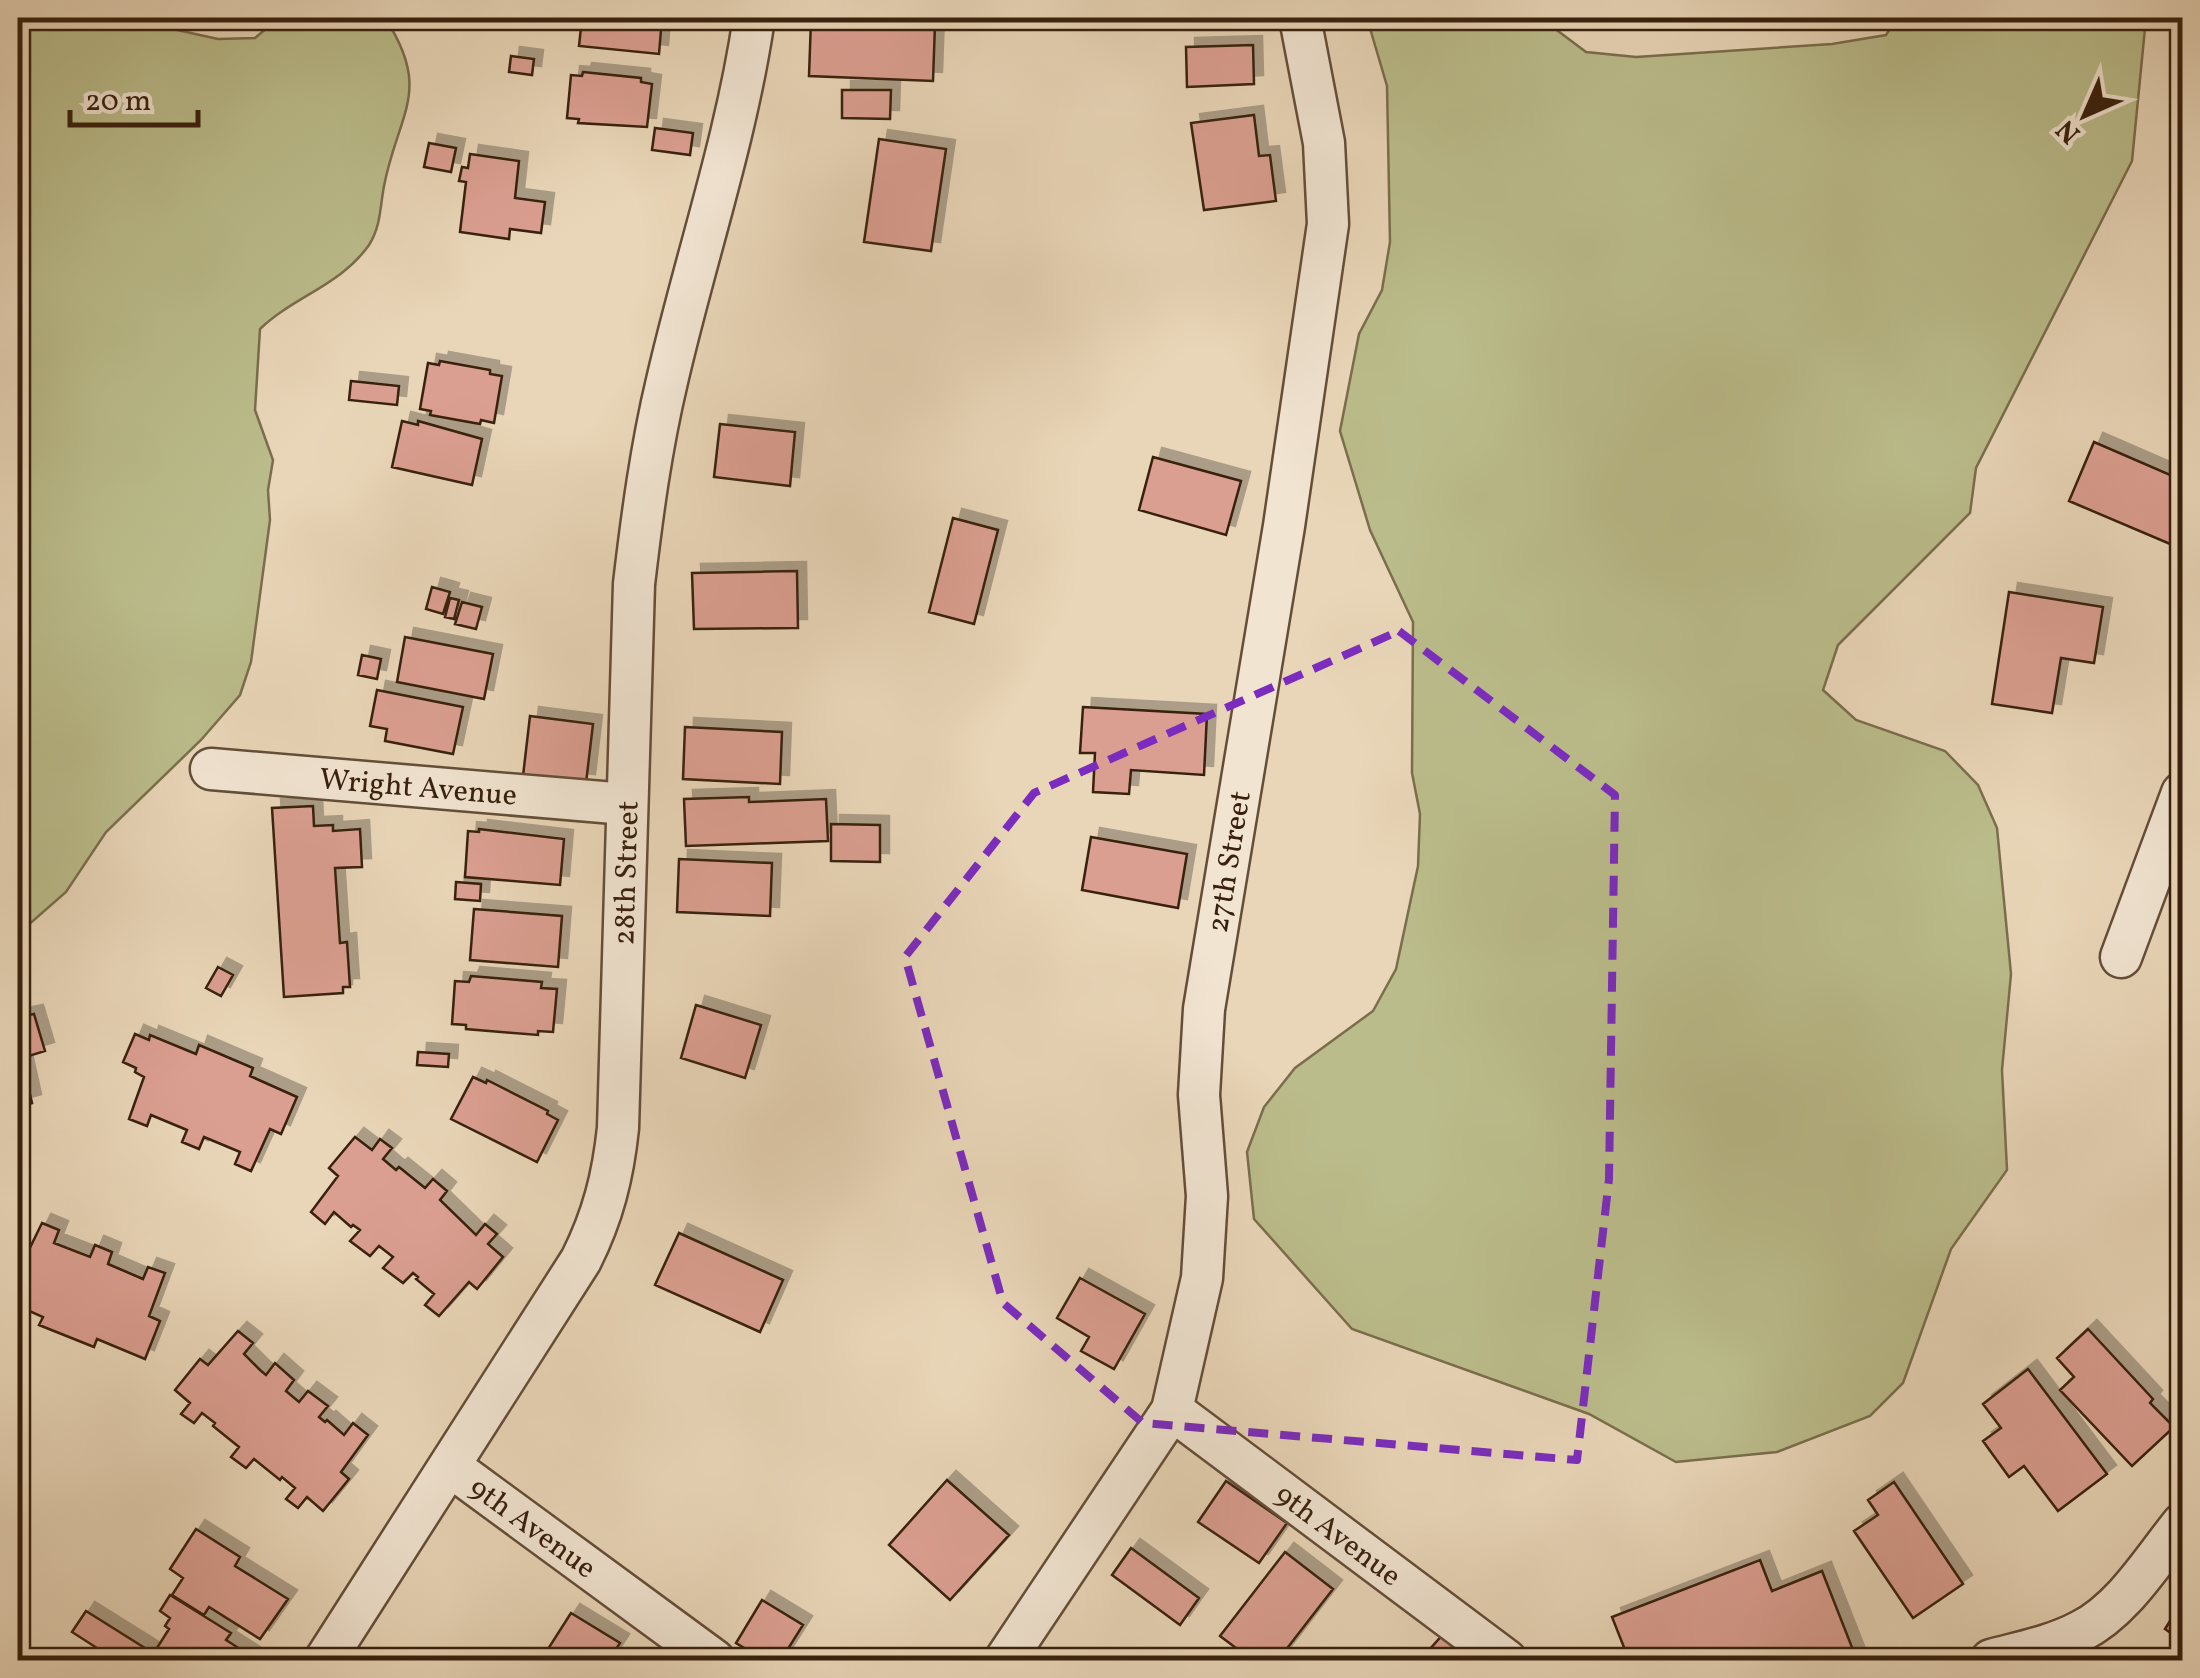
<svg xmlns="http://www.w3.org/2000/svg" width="2200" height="1678" font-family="Vollkorn,serif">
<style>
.green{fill:#bbbc8b;stroke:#7a6e4c;stroke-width:2.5}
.building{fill:#db9f91;stroke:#38200d;stroke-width:2.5;filter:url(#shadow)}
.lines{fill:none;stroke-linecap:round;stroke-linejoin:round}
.minor-casing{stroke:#644e38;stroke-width:45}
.minor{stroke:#f1e4d1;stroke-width:40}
.marked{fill:none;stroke:#7b2cbf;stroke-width:8;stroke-dasharray:20 12;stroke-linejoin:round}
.labels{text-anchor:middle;stroke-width:9;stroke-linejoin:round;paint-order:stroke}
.street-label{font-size:30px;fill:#38200d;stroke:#f1e4d1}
</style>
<defs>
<filter id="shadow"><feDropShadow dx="9" dy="-9" stdDeviation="0" flood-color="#0004"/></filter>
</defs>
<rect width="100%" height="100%" fill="#e9d6b8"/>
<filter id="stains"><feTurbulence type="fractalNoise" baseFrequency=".002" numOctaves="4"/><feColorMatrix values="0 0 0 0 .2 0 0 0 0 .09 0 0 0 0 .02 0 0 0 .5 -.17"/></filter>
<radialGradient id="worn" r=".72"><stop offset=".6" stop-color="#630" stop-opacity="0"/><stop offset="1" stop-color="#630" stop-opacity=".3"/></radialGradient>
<path class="green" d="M18,18H123L218,39L255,38L279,18H385C433,91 398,113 384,186C380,207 381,226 369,245C341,285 293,297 260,329L255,410L273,460L268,490L270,520L251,662L240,695L201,740L106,832L66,892L18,934Z
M1367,18H1548L1550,25L1586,52L1636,57L1832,44L1886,35L1897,18H2146L2132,161L1976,468L1970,513L1838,645L1823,690L1856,720L1945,751L1978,785L1997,828L2011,974L2002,1070L2007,1170L1951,1249L1903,1383L1870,1416L1777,1452L1676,1462L1589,1414L1352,1329L1254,1219L1247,1152L1264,1107L1295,1068L1373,1011L1396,969L1418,866L1420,814L1412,773L1413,622L1370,530L1340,431L1359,334L1382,290L1390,242L1387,86Z"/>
<path class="building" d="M582,18H662L659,54L579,46Z
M811,20L935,24L933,81L809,76Z
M1253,45L1254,84L1187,87L1186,47Z
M511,56L534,59L532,75L509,72Z
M583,72L641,78V82L652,84L647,127L578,123L579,119L567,118L571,75L582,76Z
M842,90H891L890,119L842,118Z
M1254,115L1259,156L1270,155L1276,201L1204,210L1191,123Z
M655,128L693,133L690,155L652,150Z
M879,139L946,149L931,251L864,242Z
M429,143L456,148L451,172L424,167Z
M470,154L519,161L515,198L545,202L541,233L510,229L509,239L460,232L466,182L459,181L462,167L468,168Z
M440,361L490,370V374L502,376L494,423L481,420L480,424L430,415L431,411L420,409L428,363L439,365Z
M351,381L399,386L397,405L349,400Z
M402,421L418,425V421L482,439L472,485L392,467Z
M720,424L795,432L790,486L714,477Z
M2094,442L2182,480V549L2069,501Z
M1153,457L1241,481L1226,535L1139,510Z
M953,518L998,530L974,624L929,612Z
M797,571L798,628L694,629L692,573Z
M432,587L450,592L443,614L426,609Z
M2009,592L2103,607L2094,663L2061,658L2052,713L1992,704Z
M450,598L459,600L454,619L445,617Z
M462,602L482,607L476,629L455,624Z
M405,637L493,654L484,699L397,682Z
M362,655L381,659L377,679L358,675Z
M377,690L463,707L453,754L385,741L387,729L370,726Z
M1083,707L1207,714L1204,775L1131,770L1129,794L1093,792L1095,753H1080Z
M530,716L593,724L586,783L523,776Z
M685,727L782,732L780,784L683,779Z
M749,797V802L826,799L828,841L686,846L684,799Z
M313,806L314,826L333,825V831L360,829L362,867L335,868L340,943L347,942L350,987H343V993L284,997L272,808Z
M831,824L880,825V862L831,861Z
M479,829L564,839L560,885L465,877L468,831L479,832Z
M1091,837L1187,854L1178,908L1082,890Z
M679,859L772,863L770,916L677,912Z
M456,882L481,884L480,901L455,899Z
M474,909L562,916L558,967L470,960Z
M218,967L233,975L221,996L206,988Z
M471,976L542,982L541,988L557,989L553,1032L538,1031V1035L466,1029V1025L452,1024L455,981L469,982Z
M696,1005L761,1025L745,1078L681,1058Z
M34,1014L45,1051L22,1058L32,1103L18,1107V1017Z
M135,1034L149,1040L150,1035L196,1054L199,1045L253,1068L250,1076L297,1097L281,1134L270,1129L251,1171L235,1164L240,1152L204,1137L199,1149L182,1142L187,1130L151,1115L147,1126L129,1119L144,1077L135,1072L136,1068L123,1062Z
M418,1052L449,1054L448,1067L417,1065Z
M473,1077L486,1083L487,1080L548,1111L547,1114L558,1120L537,1162L451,1119Z
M355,1137L372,1150L380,1139L392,1148L383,1159L396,1170L399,1167L425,1188L433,1179L447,1191L440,1200L476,1235L485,1224L497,1234L488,1244L503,1257L477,1289L469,1282L439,1316L425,1305L434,1294L416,1279L418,1277L413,1273L403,1283L383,1268L393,1257L379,1246L370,1256L350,1241L360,1230L353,1225L351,1227L334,1212L325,1224L311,1212L338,1176L329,1168Z
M42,1223L59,1230L54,1243L90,1257L95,1245L112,1252L108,1264L143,1279L148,1267L165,1273L149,1316L160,1321L145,1359L97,1339L94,1347L39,1325L43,1317L18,1306V1262L22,1264Z
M679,1233L783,1280L760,1332L655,1285Z
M1080,1278L1145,1314L1114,1369L1081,1351L1089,1337L1057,1318Z
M2088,1329L2153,1399L2150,1403L2174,1427L2132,1466L2060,1390L2074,1377L2057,1358Z
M238,1331L253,1343L244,1354L260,1370L266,1375L275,1363L294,1380L286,1391L299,1402L308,1391L328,1406L319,1417L325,1422L327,1420L344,1435L353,1423L368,1435L341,1472L349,1479L323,1511L307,1497L298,1508L286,1499L295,1488L282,1477L280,1480L254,1459L246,1468L231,1457L239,1447L213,1426L215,1423L202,1413L194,1423L181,1414L190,1403L175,1390L200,1359L208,1365Z
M2028,1369L2107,1474L2058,1511L2024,1466L2009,1477L1983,1441L2001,1428L1983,1404Z
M947,1480L1009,1535L950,1600L889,1545Z
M1226,1481L1287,1523L1259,1563L1198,1522Z
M1894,1482L1963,1584L1913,1618L1854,1531L1878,1515L1868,1500Z
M196,1529L240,1557L235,1566L288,1599L260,1639L209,1607L204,1615L172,1595L183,1578L170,1569Z
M1131,1548L1199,1598L1180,1625L1112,1575Z
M1285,1552L1333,1589L1278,1660H1252L1220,1636Z
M1760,1560L1772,1591L1822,1571L1855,1655L1841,1660H1629L1612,1617Z
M170,1595L231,1633L226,1640L251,1656L250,1660H174L157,1648L169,1629L165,1626L170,1618L160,1611Z
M762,1600L803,1625L781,1660H764L736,1643Z
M2182,1602V1641L2165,1629Z
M86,1611L164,1660H109L111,1657L72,1632Z
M571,1613L620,1643L609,1660H541Z
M1445,1632L1478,1660H1424L1422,1658Z"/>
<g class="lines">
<g class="minor-casing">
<g id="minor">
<path id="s1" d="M211,769L626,804"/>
<path d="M2121,957L2182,793"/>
<path id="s2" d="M1172,1410L1506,1660"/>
<path id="s3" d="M451,1467L714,1660"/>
<path id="s4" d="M325,1660L581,1260C603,1216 613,1176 618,1128L634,584C642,516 651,448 667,381C695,259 736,141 754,18"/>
<path id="s5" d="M1005,1660L1172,1410L1202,1278L1207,1196L1199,1095L1204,1009L1284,526L1328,224L1324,143L1300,18"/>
<path d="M1991,1660C2020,1652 2053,1646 2081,1631C2123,1610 2153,1560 2182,1524"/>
</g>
</g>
<use href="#minor" class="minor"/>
</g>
<path class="marked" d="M1399,631L1615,795L1609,1179L1577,1460L1143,1423L1003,1303L905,957L1034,793Z"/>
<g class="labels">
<g class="street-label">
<text dy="10" stroke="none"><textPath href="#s1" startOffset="208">Wright Avenue</textPath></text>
<text dy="10" stroke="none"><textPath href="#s5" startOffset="855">27th Street</textPath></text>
<text dy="10" stroke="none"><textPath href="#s4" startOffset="868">28th Street</textPath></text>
<text dy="10" stroke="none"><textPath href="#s3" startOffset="102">9th Avenue</textPath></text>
<text dy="10" stroke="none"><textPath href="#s2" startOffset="208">9th Avenue</textPath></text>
</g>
</g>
<rect width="2200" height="1678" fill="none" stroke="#e9d6b8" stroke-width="60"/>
<rect x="20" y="20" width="2160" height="1638" fill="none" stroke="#38200d" stroke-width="5"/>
<rect x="30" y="30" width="2140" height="1618" fill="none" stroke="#38200d" stroke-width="2.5"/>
<g transform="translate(2085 115) rotate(225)" stroke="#f1e4d1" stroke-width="8" paint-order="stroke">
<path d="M0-8L18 38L0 25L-18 38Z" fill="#38200d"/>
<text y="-15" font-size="28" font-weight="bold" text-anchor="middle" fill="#38200d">N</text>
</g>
<path d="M70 110v15h128v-15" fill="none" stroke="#38200d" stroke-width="5"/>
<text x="85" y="110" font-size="30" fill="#38200d" stroke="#f1e4d1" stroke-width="8" paint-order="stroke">20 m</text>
<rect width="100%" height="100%" filter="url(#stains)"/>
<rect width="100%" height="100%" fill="url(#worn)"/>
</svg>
